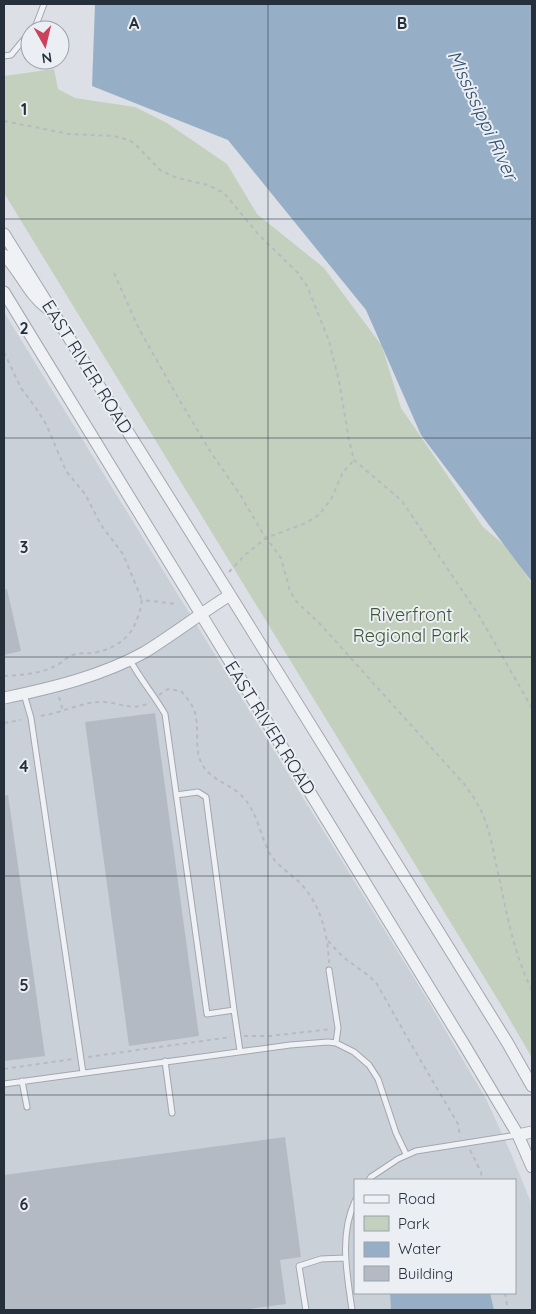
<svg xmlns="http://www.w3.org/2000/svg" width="536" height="1314" font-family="Quicksand,sans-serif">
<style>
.built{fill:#cad0d8;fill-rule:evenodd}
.green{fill:#c3d0bd}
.water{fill:#97afc6}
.building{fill:#b4bac3}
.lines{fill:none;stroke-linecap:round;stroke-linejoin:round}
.service-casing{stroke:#a2a7b0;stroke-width:7}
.tertiary-casing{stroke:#a2a7b0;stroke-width:13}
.path{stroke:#b7bbc1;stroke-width:2;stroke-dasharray:4 4;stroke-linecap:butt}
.service{stroke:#eff1f5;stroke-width:5}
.tertiary{stroke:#eff1f5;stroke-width:11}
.grid{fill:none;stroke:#262f3c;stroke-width:1;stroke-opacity:0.55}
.labels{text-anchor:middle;stroke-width:4;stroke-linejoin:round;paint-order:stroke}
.street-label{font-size:18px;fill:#262f3c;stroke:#ebeff4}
.park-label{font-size:18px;fill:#3c5734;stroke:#ebeff4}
.water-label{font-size:19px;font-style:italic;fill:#324f6e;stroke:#ebeff4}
.grid-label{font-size:16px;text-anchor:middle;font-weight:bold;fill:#262f3c;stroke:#ebeff4;stroke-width:4;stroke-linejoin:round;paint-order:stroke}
</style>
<rect width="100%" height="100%" fill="#dce0e6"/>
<path class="built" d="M4,312L427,999L486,1099L510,1151L532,1205V1310H4ZM355,1180H515V1293H355Z"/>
<path class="green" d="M54,69L58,89L75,98L135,107L167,123L227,164L257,214L324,268L382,346L401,408L483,527L509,549L532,584V1058L506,1013L4,193V76Z"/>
<path class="water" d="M95,4H532V582L421,435L366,310L228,140L92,86Z
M390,1293H490L494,1310H391Z"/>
<path class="building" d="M7,589L21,651L4,655V590Z
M155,713L199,1036L129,1046L85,722Z
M8,795L45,1056L4,1061V796Z
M285,1137L301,1257L280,1260L286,1304L242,1310H4V1175Z"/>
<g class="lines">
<g class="service-casing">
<path id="service" d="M32,30L36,25L44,4
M4,56L11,55L30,32
M130,660C140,679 154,695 165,714L207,1014L234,1010L240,1051
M24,694L31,718L83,1073
M176,795L198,792L206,797L234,1010
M329,970L338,1028L336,1043
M165,1061L172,1113
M22,1081L27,1107
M4,1084L290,1045L328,1042L336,1043L354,1052L369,1065L378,1079L396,1133L406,1154
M369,1180L371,1177L398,1159L416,1151L517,1135
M306,1310L299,1266L321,1259L345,1258
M352,1310C347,1273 339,1236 355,1201"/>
</g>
<g class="tertiary-casing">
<path id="tertiary" d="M4,234L230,595L507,1042L532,1086
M4,255C21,272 28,294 47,308
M4,292L465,1046L518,1135L532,1167
M4,698C52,688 102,676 145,652C174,634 201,613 230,595
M518,1135L532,1132"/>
</g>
<path class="path" d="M4,121L69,134L114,136L129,140L136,145L160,170L168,174L177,178L208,185L224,193L258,234L297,272L307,286L329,341L339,381L349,440L354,460L402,501L478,614L532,708
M114,273L139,329L180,401L210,451L241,496L262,532L281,558L290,591L297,602L322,626L465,785C469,792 475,798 478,805C488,822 492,844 496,864C506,907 512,951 532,990
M4,352L21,388L36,408L46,424L66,471L85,494L101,525L123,554L142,600
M229,572L246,554L266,538L306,523L320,514L331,499L343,472L354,460
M4,676C21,675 41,674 57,665C63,662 67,657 73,655C79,652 86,654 93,653C124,647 137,631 142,600L177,604
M159,695L168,689L181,691C187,698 193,705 195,713C200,730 193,750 203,766C213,781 230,784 242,796C257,811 260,835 270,854C277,865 288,872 297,880C320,902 328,933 329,963
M59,697L63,711
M41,716C61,713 82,702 101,702C118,701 133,713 150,702
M4,723L21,720
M328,941L343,957L369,976L377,984L408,1039L458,1124L460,1137
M244,1036H270L331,1029
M88,1057L231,1037
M4,1069L73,1059
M470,1150L481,1172L482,1180
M505,1293L508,1310"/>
<use href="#service" class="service"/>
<use href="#tertiary" class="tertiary"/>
</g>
<path class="grid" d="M268,4V1310M4,219H532M4,438H532M4,657H532M4,876H532M4,1095H532"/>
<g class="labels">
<g class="street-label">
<text transform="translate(87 367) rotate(58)" y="6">EAST RIVER ROAD</text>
<text transform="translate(270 728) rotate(58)" y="6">EAST RIVER ROAD</text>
</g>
<g class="park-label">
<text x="411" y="621">Riverfront<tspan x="411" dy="21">Regional Park</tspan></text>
</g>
<g class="water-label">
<text transform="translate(483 115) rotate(65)" y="7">Mississippi River</text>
</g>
</g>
<g class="grid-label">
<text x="134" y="29">A</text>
<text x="402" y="29">B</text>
<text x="24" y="115">1</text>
<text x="24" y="334">2</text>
<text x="24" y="553">3</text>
<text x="24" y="772">4</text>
<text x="24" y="991">5</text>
<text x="24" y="1210">6</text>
</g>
<rect width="536" height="1314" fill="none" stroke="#262f3c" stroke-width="10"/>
<rect x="354" y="1179" width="162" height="115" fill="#ebeff4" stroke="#9ca2aa"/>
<rect x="364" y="1195" width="25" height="8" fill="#eff1f5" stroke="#9ca2aa"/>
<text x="398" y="1204" font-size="15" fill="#262f3c">Road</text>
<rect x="364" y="1216" width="25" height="15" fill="#c3d0bd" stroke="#9ca2aa"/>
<text x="398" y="1229" font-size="15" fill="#262f3c">Park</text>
<rect x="364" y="1242" width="25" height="15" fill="#97afc6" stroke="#9ca2aa"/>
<text x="398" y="1254" font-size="15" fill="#262f3c">Water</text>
<rect x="364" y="1266" width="25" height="15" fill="#b4bac3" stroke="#9ca2aa"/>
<text x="398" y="1279" font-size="15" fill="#262f3c">Building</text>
<g transform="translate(45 45) rotate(172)"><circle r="24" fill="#ebeff4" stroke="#9ca2aa"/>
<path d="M0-4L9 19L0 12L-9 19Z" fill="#ca425b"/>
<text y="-8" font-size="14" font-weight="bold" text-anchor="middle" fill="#262f3c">N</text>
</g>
</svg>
